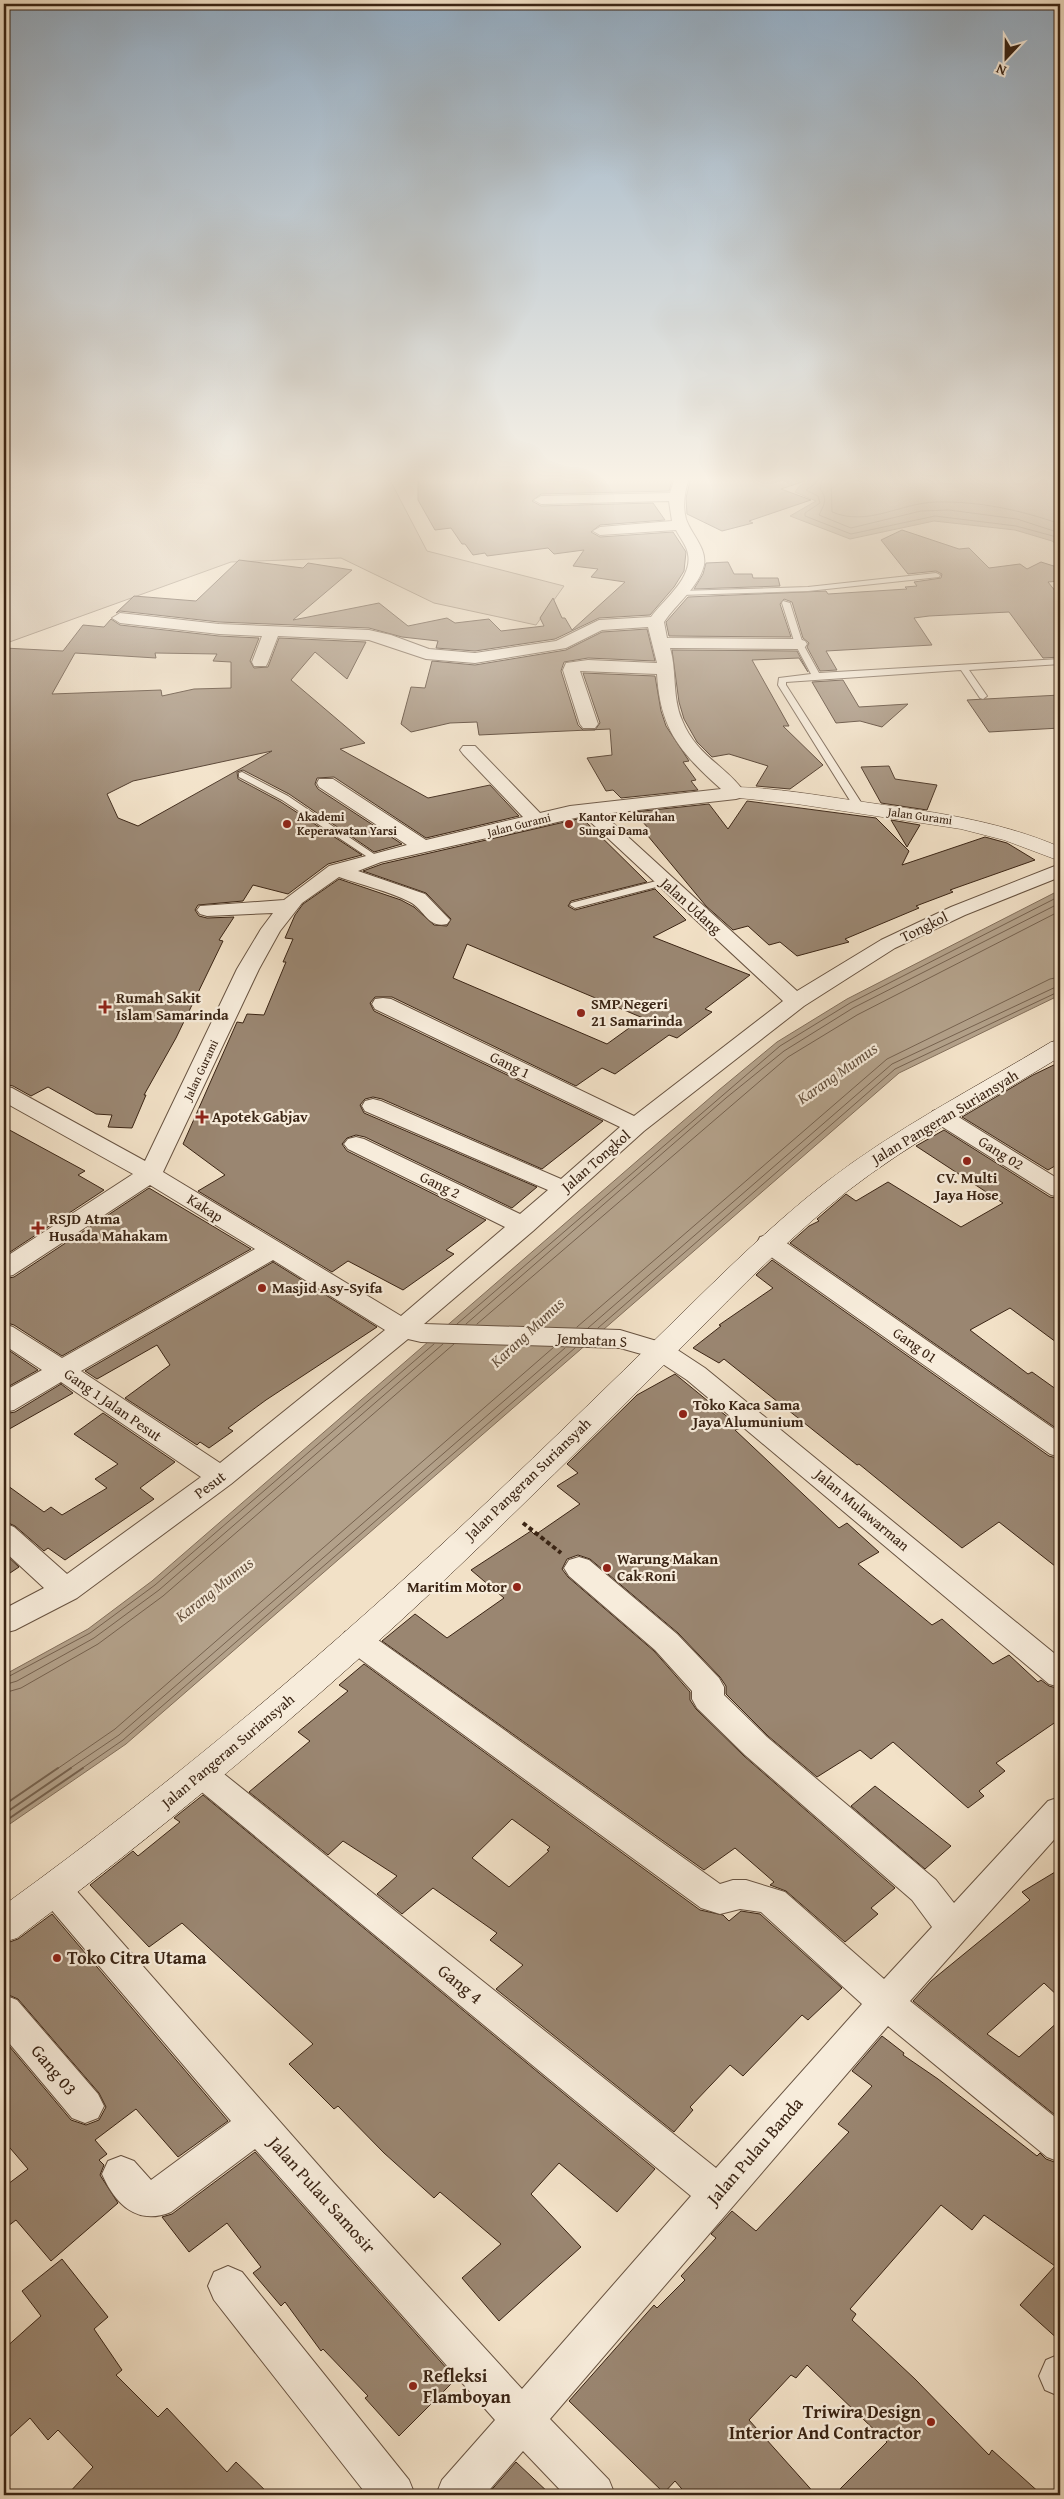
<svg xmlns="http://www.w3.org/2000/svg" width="1064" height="2499" font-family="'Gentium Book Plus',serif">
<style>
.green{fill:#d3c1a9;stroke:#86725e}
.water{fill:#b3a18a;stroke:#836f5b}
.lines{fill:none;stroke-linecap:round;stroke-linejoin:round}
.shore-far1{stroke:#76624f;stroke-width:1}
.shore{stroke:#76624f;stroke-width:2}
.building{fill:#9a8671;stroke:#3a2414;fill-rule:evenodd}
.service-casing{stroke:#685341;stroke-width:2}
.minor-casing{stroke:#685341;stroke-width:2}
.tertiary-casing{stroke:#685341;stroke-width:1}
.secondary-casing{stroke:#3a2414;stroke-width:1}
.path{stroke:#3a2414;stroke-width:4;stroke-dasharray:4.5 3;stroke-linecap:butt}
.service{fill:#f7ecdb;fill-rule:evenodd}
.minor{fill:#f7ecdb;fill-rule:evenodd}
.tertiary{fill:#f7ecdb;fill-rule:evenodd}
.secondary{fill:#f7ecdb;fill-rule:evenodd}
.poi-dot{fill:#8f2418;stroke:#f7ecdb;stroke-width:2}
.labels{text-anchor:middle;stroke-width:4.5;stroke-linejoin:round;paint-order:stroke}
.far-street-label{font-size:12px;fill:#3a2414;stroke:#f7ecdb}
.far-poi-label{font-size:12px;font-weight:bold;fill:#3a2414;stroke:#f7ecdb;text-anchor:start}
.street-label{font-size:15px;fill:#3a2414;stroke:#f7ecdb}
.poi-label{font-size:15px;font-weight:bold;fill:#3a2414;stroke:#f7ecdb;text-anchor:start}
.water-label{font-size:16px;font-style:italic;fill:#64503d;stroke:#f7ecdb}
.near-poi-label{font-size:18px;font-weight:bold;fill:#3a2414;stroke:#f7ecdb;text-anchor:start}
.near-street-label{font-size:18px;fill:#3a2414;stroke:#f7ecdb}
</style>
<rect width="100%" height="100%" fill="#f2e1c7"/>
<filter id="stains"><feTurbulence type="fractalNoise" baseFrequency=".004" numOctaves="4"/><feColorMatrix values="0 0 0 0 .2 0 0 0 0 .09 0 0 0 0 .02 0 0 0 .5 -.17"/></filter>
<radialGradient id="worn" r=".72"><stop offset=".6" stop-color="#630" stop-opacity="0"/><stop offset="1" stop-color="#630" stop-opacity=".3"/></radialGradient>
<path class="green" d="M4,477H395L390,480L427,551L564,586L536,625L434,603L341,558L231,562L4,644Z"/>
<path class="water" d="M824,477H1060V547L1052,541L1015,530L934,521L850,539L790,516L816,501L795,492C801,481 813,479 824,477Z
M1060,890V995L899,1073L126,1744L4,1828V1675L88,1629L152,1581L719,1090L777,1042L847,999Z"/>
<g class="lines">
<path class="shore-far1" d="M817,477L816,483L806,490L818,496L820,503L805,513V516L851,534L935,516L1016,526L1053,536L1060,541
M823,477L820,489C828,499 824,505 819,515L851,528L921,511L949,510L1017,519L1060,533
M831,477L832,512C868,527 900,503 936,502C978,501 1021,510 1060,524
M457,1324L780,1046L850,1003L1060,896
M466,1324L726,1098L784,1051L853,1008L1060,903
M477,1324L788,1057L857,1015L1060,911
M577,1327L887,1059L1050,979L1060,977
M588,1328L892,1064L1060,985
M598,1328L895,1069L1060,991
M4,1679L90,1633L155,1585L434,1344
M4,1685L17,1681L94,1638L159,1590L443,1344
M4,1693L21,1688L98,1644L163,1596L454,1344
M57,1769L115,1729L554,1347
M69,1769L119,1735L565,1348
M81,1769L123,1740L575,1348"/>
<path class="shore" d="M4,1805L58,1768
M4,1814L71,1768
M4,1822L83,1768"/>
</g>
<path class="building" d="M418,477H591L592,479L673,477L669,491L541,494L532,501L541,506L653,503L665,520L600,525L591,532L600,537L673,532L686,552L684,571L674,587L650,615L599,618L555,639L475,651L436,648L438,641L402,637L369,628L219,622L120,611L116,613L134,596L196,601L239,560L303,568L308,563L352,570L293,620L379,603L408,626L447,618L455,623L489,619L501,631L544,626L540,618L553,598L562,618H565L572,630L625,582L591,577L598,569L573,566L584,550L554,554L548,548L487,556L485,553L473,555L465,544H462L451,528L435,530L418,500Z
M691,477H805V481L781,489L811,500L749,521L753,523L722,531L687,514L686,498Z
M902,530L959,549L969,548L989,568L1020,564L1027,569L1041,562L1060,568V581L1048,582L1060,597V657L1043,658L1009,612L929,616L914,618L932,645L826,651L837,670L820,671L807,647L809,643L803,638L792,602L784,599L780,604L791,637L669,636L666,622L688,597L826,591L828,594L907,589L905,587L917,586L914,582L941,578L942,574L936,571L908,574L881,540Z
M728,562L734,574H752L753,578H778L780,586L694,589L703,574L706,563Z
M111,619L120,625L219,636L259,638L250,661L254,668L268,667L279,638L366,642L347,679L315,652L291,680L365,743L340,749L428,798L490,785L519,816L426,838L334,777L317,778L315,784L318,789L402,844L374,852L289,794L243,770L237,772L238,779L281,802L362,855L328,864L288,894L253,885L243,901L198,905L195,910L199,916L207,918L234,917L219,940L223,941L176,1038L144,1095H146L132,1128L108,1127L112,1115L96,1114L48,1087L31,1096L13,1086L4,1084V648L63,651L83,625L104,627ZM75,653L156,658L155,653L217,654L213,661L231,662V688L194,689L162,696L161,690L52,694ZM272,751L138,826L118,818L107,794L133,781Z
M647,629L655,661L588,658L564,662L561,671L578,725L583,730H595L600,723L583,673L655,676L661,711L666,726L689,761L683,762L696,780L691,781L698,790L621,798L613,790L606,791L587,758L612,755L610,729L479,735L477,722L450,723L411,732L401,724L411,687L425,688L432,661L475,665L566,650L602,632Z
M672,650L797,651L808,672L799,658L752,660L789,726H783L823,765L790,789L756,786L768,766L729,754L712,757L697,742L684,719L679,702Z
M843,680L859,707L908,704L882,727L860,721L836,723L812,682Z
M1060,695V728L989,732L967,700Z
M889,766L895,779L937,785L927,810L881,803L861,767Z
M747,801L876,818L909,851L902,865L985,837L1007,843L1035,860L950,890L953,892L916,906L919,908L845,939L849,942L797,956L780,942L769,945L748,926L733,930L706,906L643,830L649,829L634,812L709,804L728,829Z
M582,818L647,882L571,901L568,906L575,910L655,889L686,920L653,937L750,975L705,1009L712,1012L677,1038L669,1035L615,1074L602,1068L576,1086L392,997H375L370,1003L374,1011L603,1121L542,1169L382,1099L373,1097L365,1099L360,1105L364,1113L537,1187L512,1208L365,1137L356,1135L347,1138L342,1144L347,1151L486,1220L446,1250L454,1254L403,1290L348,1261L332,1272L198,1191L225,1175L183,1144L237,1022L243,1023L247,1014L264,1015L286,962H283L293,939L285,938L295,915L303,904L339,879L401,900L414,907L434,925L447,926L451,919L426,893L363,871L382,864ZM467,944L643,1018L607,1044L453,978Z
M891,820L920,825L907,847Z
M1060,1062V1163L1048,1170L962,1117L1033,1075Z
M4,1127L85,1171L78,1175L104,1190L4,1256Z
M944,1130L1050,1197L1060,1199V1345L1010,1308L970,1330L1028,1374L1032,1372L1060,1392V1431L790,1243L809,1226L819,1221L817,1219L846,1194L856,1201L888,1182L961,1227L1003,1203L916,1146Z
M149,1188L251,1249L62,1356L14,1325L4,1322V1279L14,1277Z
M772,1260L1049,1456L1060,1459V1570L999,1522L962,1548L859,1464L857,1465L724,1359L719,1363L693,1348L721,1326L719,1325L773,1288L756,1275Z
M273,1262L377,1327L266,1400L228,1428L233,1431L209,1448L200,1442L197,1445L125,1398L170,1365L157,1345L97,1379L85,1371Z
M4,1347L38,1370L4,1389Z
M675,1374L741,1428L735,1430L839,1528L847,1523L879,1552L858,1564L932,1625L942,1619L993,1664L1009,1655L1038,1682L1041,1680L1049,1686L1060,1689V1719L996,1763L1005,1771L979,1791L984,1796L968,1808L893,1742L871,1759L860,1750L817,1777L768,1736L726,1694V1686L720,1677L678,1633L590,1559L578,1555L567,1559L562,1569L568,1577L654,1651L690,1692V1700L696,1709L744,1756L895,1888L871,1908L878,1914L845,1942L786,1891L770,1885L774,1882L735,1848L704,1870L382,1641L415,1614L447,1638L504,1598L471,1570L531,1531L535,1535L580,1504L557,1486L578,1473L567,1464L637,1395Z
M61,1384L73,1393L4,1432V1414L15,1412Z
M103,1413L175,1462L140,1488L154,1499L65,1560L48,1548L44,1551L15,1526L4,1521V1483L44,1512L51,1507L62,1515L107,1488L95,1479L118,1464L74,1434Z
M4,1553L19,1567L4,1577Z
M364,1664L700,1910L723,1915L729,1921L741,1911L760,1914L842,1988L808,2020L802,2015L743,2076L730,2065L690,2107L693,2110L674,2132L496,1989L523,1965L490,1940L497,1933L433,1888L402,1914L377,1894L397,1876L343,1841L328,1855L249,1792L310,1741L298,1732L348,1691L339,1685ZM512,1819L550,1847L547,1850L549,1851L509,1887L472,1858Z
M875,1786L951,1846L925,1869L851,1806Z
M203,1795L655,2169L617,2212L559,2163L531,2194L581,2247L499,2321L462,2278L501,2244L440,2192L434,2198L384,2153L338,2106L334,2109L289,2064L313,2044L182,1923L149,1947L90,1885L133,1851L138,1856L180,1822L174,1818Z
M1060,1869V1998L1044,1983L987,2034L1019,2057L1060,2020V2119L913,2001L931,1981L1030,1900L1022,1892Z
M52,1914L228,2121L178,2157L136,2109L95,2140L107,2154L99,2160L104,2165L100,2175L118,2203L51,2261L16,2220L4,2229V2187L28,2169L4,2141V2040L71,2120L86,2125L99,2120L106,2107L99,2093L18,1999L4,1993V1944L18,1939Z
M882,2036L904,2053L903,2055L938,2079L1037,2156L1040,2153L1046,2159L1060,2164V2341L1020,2305L1055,2266L984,2215L972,2230L941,2205L850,2309L856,2314L852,2320L915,2379L989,2455L992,2450L1042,2495H834L887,2442L807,2365L796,2378L791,2375L749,2420L816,2495H687L675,2481L664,2493L569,2401L654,2305L657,2308L685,2280L681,2276L716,2238L711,2234L732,2211L756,2231L849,2132L838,2124L872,2086L852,2071Z
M255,2152L456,2379L399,2436L365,2398L368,2396L323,2349L321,2351L285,2302L281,2306L253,2273L261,2267L227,2223L189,2252L162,2217L172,2214Z
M62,2259L108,2317L94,2329L122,2370L116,2375L158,2417L167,2408L227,2472L236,2462L270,2495H67L93,2467L58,2430L48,2440L30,2418L4,2442V2349L41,2316L22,2291Z
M516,2462L551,2495H487Z"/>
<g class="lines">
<g class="service-casing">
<path id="service" d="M936,573L940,575L939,577L808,591L680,595L676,593L680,591L808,587Z
M783,601L790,603L803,644L819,673L1060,659V664L969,670L987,696L983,699L980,698L961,670L786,682V685L864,807L859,810L854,807L778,685L779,678L811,674L795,644L782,603Z
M242,772L288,796L380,858L375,861L372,860L282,800L239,777V773Z
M664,879L668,880V884L575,908L570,905L571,903Z"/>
</g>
<g class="minor-casing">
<path id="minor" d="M675,477H689C685,492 682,504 686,519C691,534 707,548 704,565C699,587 676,604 664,622L667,638L799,639L805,641L807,644L805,647L799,649L670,648C677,672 672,697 682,720C696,756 727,766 745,793L743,797L736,799L603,814L797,991L881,940L951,907L1060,864V877L965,915L895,948L804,1006L644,1131L533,1231L424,1324L620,1330L670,1345L705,1368L1060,1658V1687L1049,1684L687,1380L652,1357L620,1348L421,1342L408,1339L231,1484L77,1598L15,1630L4,1633V1609L44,1588L4,1551V1523L14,1527L67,1574L201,1477L61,1382L14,1410L4,1412V1391L42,1370L4,1345V1324L13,1327L62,1358L255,1249L150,1185L13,1275L4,1277V1258L133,1174L4,1102V1086L12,1088L145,1161L237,969L261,929L273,913L207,916L200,914L197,910L200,906L284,900L329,866L407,845L319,787L317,783L319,779H333L426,840L523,817L463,754L460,750L463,746H475L540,813L570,806L721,789C681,753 660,730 657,674L580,671L598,724L595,728H583L580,724L563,670L566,663L588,660L657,663L648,627L602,630L566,648L475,663L426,659L369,640L278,636L268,662L266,666H254L252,662L262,636L219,634L120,623L112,618L120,613L219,624L369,630L391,635L429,649L475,653L556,641L599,620L651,617C663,600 693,578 688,554C687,546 680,538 676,530L600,535L593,531L600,527L672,521L669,501L541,504L534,500L541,496L670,493ZM584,816L783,1001L634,1116L391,999L383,998L375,999L372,1004L375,1009L620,1127L561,1179L381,1101L373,1099L365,1101L362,1106L365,1111L548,1190L520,1214L364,1139L356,1137L348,1139L344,1144L348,1149L505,1227L401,1316L163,1172L259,969L280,931L302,903L339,877C362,885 388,891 410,902C424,909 428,929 447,924L450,920L425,894L358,871L381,862ZM273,1260L385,1330L220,1463L81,1371Z
M941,1109L949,1111L1060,1180V1197L1051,1195L933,1121L929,1116L933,1111Z
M769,1235L778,1237L1060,1433V1457L1050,1454L760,1249L757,1243L760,1237Z
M579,1557L589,1560L677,1634L719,1678L724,1687V1695L767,1737L936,1880L954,1903L1048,1801L1060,1797V1833L910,2001L1060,2121V2162L1047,2157L888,2026L550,2419L609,2480L615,2495H565L523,2451L485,2495H436L442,2480L495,2420L255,2149L171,2212C137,2226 115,2204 102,2174L108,2161L121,2156L134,2161L151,2180L231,2121L43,1900L38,1890L43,1880L55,1875L67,1880L334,2183L522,2389L691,2196L192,1784L187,1775L192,1766L203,1762L214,1766L716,2168L862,2004L761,1912L740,1909L720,1914L701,1908L345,1648L341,1640L345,1632L356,1628L367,1632L720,1884L733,1880H746L785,1892L884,1979L932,1927L912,1900L745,1755L697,1708L692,1699V1691L655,1650L569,1576L564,1568L569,1560Z
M4,1995L17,2000L98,2094L104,2106L98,2118L85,2123L72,2118L4,2037Z
M228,2266L242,2272L409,2480L415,2495H367L214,2300L208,2286L214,2272Z
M1060,2354V2396H1059L1045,2390L1039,2376L1046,2360Z"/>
</g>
<g class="tertiary-casing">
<path id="tertiary" d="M736,787C777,788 817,795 857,801C926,811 995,819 1060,847V861L1004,840L961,829L797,804L729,797L726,793L729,789Z"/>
</g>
<g class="secondary-casing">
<path id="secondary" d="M1060,1040V1057C987,1102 913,1140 845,1193C789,1238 740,1288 690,1339C630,1399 570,1459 509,1518C354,1670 191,1808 17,1938L4,1942V1905C174,1782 334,1647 487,1502C548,1444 609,1385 669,1326C720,1276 769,1227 825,1183C896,1128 975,1088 1051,1042Z"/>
</g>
<path class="path" d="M523,1523L561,1553"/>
<use href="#service" class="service"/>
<use href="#minor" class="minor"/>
<use href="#tertiary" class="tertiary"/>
<use href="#secondary" class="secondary"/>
</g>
<linearGradient id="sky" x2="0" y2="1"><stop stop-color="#93acc2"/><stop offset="0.58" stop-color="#f9f2e6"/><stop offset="1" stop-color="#f9f2e6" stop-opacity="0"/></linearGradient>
<rect width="1064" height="827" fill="url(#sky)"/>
<g class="poi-dot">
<circle cx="287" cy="824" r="5"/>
<circle cx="569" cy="824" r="5"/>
<path d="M102.5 999.5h5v5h5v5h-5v5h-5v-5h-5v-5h5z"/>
<circle cx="581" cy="1013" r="5"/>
<path d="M199.5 1109.5h5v5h5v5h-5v5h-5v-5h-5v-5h5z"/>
<circle cx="967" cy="1161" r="5"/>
<path d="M35.5 1220.5h5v5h5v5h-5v5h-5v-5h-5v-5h5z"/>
<circle cx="262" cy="1288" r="5"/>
<circle cx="683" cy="1414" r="5"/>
<circle cx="607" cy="1568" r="5"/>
<circle cx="517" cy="1587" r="5"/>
<circle cx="57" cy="1958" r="5"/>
<circle cx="413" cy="2386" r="5"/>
<circle cx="931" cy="2422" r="5"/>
</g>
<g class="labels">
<g class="far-street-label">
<text transform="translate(920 816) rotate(8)" y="4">Jalan Gurami</text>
<text transform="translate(519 825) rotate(-14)" y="4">Jalan Gurami</text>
<text transform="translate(201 1070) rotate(-65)" y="4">Jalan Gurami</text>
</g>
<g class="far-poi-label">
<text x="297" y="821">Akademi<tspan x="297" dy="14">Keperawatan Yarsi</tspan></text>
<text x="579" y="821">Kantor Kelurahan<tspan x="579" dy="14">Sungai Dama</tspan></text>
</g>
<g class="street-label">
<text transform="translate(691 906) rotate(42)" y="5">Jalan Udang</text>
<text transform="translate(924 927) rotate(-26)" y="5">Tongkol</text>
<text transform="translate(510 1065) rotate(26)" y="5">Gang 1</text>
<text transform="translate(945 1117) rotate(-31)" y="5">Jalan Pangeran Suriansyah</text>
<text transform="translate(1001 1153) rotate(32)" y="5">Gang 02</text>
<text transform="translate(596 1161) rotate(-41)" y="5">Jalan Tongkol</text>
<text transform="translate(440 1185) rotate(26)" y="5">Gang 2</text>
<text transform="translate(205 1208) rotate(32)" y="5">Kakap</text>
<text transform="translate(592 1340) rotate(3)" y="5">Jembatan S</text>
<text transform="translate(915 1345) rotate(35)" y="5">Gang 01</text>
<text transform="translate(113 1405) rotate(35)" y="5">Gang 1 Jalan Pesut</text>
<text transform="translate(528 1479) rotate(-44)" y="5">Jalan Pangeran Suriansyah</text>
<text transform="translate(210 1485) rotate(-37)" y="5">Pesut</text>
<text transform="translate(862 1510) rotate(40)" y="5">Jalan Mulawarman</text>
<text transform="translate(228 1751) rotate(-40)" y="5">Jalan Pangeran Suriansyah</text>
</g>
<g class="poi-label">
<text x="116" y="1003">Rumah Sakit<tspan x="116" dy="17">Islam Samarinda</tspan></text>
<text x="591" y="1009">SMP Negeri<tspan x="591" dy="17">21 Samarinda</tspan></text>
<text x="212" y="1122">Apotek Gabjav</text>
<text x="967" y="1183" text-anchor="middle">CV. Multi<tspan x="967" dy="17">Jaya Hose</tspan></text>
<text x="49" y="1224">RSJD Atma<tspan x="49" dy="17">Husada Mahakam</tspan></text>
<text x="272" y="1293">Masjid Asy-Syifa</text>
<text x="693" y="1410">Toko Kaca Sama<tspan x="693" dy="17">Jaya Alumunium</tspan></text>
<text x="617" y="1564">Warung Makan<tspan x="617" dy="17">Cak Roni</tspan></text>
<text x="507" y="1592" text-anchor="end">Maritim Motor</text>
</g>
<g class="water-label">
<text transform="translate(837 1073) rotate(-35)" y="6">Karang Mumus</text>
<text transform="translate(527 1332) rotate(-43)" y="6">Karang Mumus</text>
<text transform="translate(214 1589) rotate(-38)" y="6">Karang Mumus</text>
</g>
<g class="near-poi-label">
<text x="67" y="1964">Toko Citra Utama</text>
<text x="423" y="2382">Refleksi<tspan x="423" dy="21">Flamboyan</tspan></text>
<text x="921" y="2418" text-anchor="end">Triwira Design<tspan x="921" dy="21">Interior And Contractor</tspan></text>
</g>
<g class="near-street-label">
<text transform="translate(460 1984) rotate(39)" y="6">Gang 4</text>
<text transform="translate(54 2070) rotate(50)" y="6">Gang 03</text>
<text transform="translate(755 2151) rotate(-49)" y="6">Jalan Pulau Banda</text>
<text transform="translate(322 2195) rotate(48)" y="6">Jalan Pulau Samosir</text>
</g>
</g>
<rect width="1064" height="2499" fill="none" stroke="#f2e1c7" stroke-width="20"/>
<rect x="5" y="5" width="1054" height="2489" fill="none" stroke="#3a2414" stroke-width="2.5"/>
<rect x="10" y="10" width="1044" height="2479" fill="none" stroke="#3a2414"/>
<g transform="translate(1006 58) rotate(202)" stroke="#f7ecdb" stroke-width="4" paint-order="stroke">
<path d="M0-4L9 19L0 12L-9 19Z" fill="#3a2414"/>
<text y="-8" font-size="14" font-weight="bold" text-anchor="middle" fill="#3a2414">N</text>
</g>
<rect width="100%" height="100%" filter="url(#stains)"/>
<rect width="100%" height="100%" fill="url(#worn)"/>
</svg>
